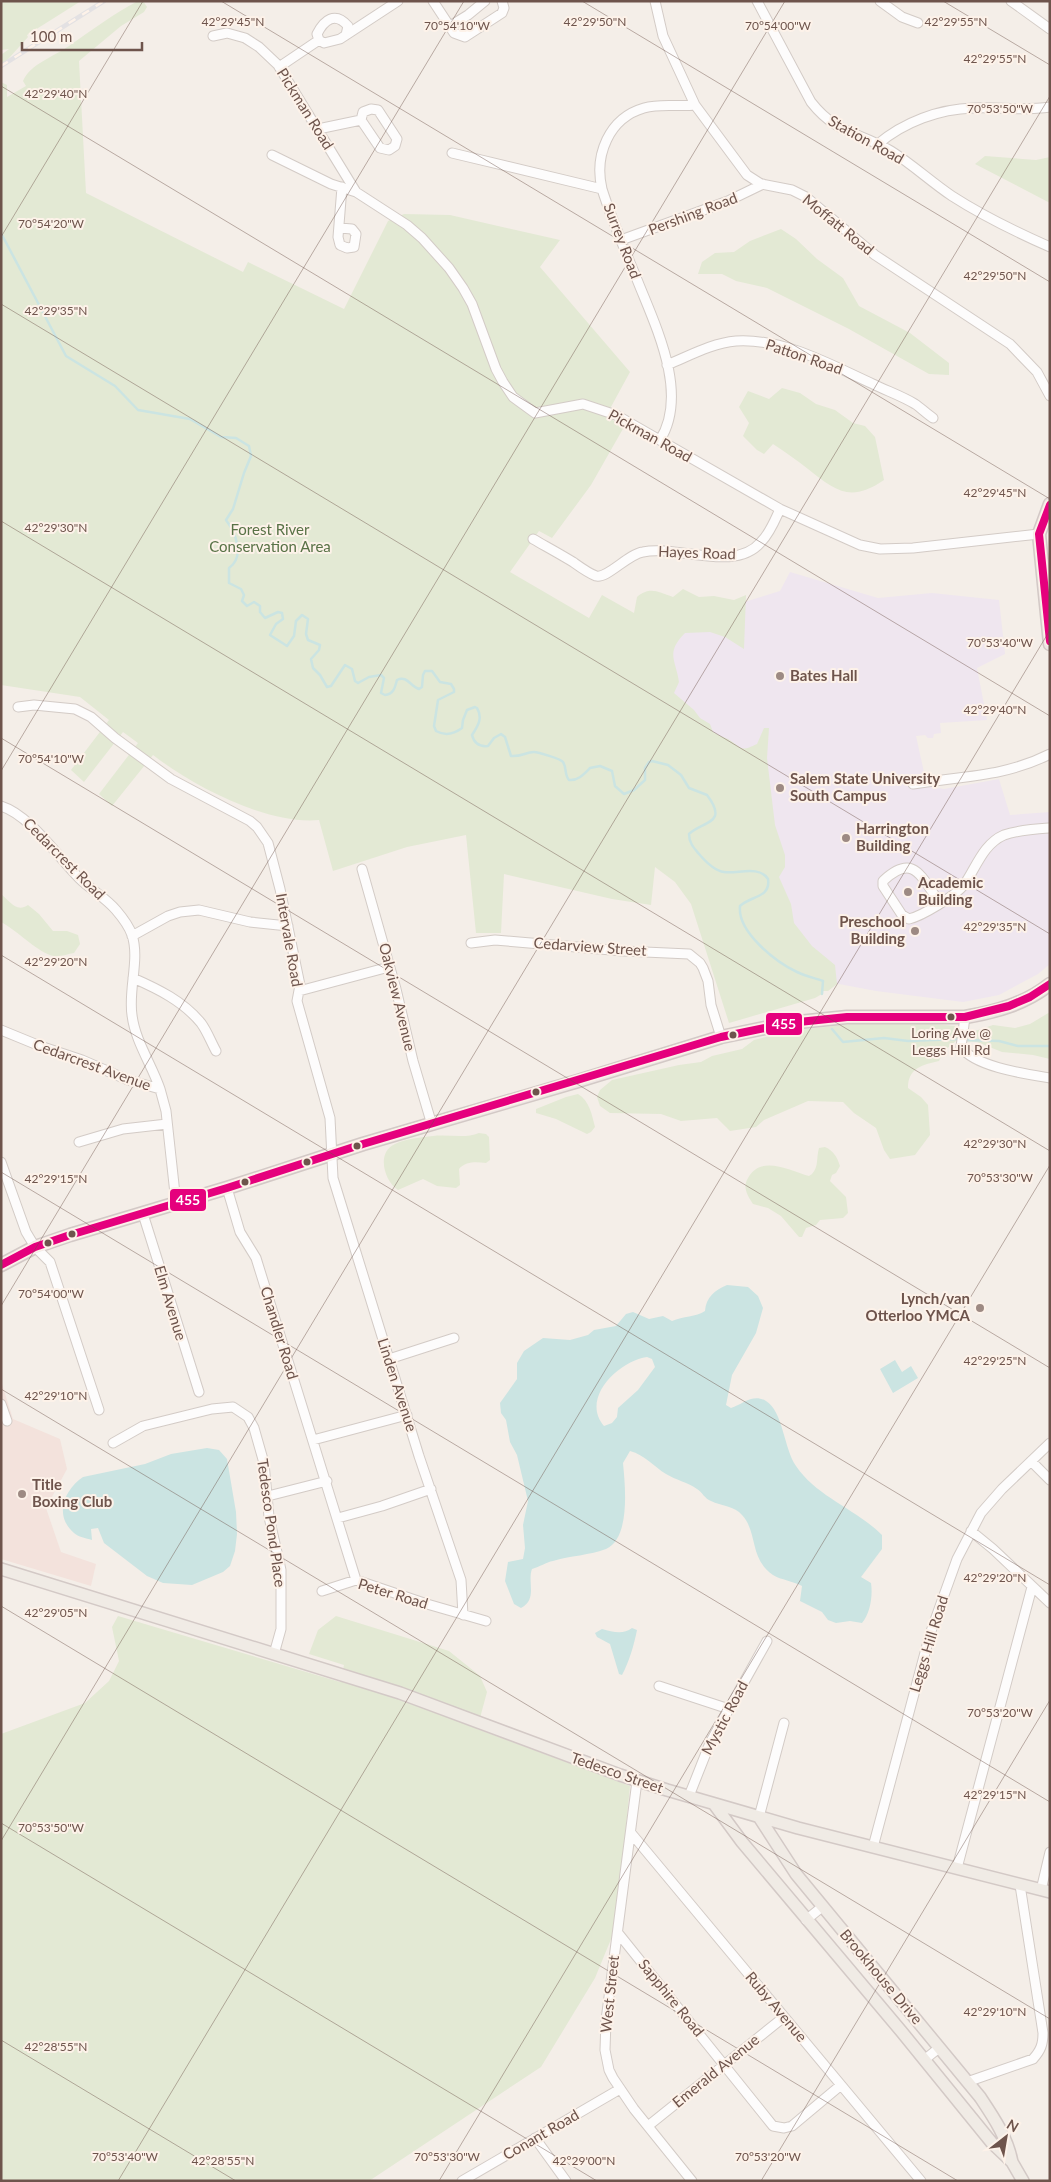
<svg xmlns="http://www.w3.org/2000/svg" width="1051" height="2182" font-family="Lato,sans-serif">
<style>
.commercial{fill:#f3e2dc}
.education{fill:#efe6ef}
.green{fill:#e3e9d4}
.water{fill:#cbe4e2;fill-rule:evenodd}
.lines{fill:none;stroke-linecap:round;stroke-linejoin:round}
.stream{stroke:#cbe4e2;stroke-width:2.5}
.minor-casing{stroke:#d3cbc6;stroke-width:11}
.major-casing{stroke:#d3c9c6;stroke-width:14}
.highway-casing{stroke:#d3c9c6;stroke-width:15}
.minor{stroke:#fdfcfc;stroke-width:9}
.major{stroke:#f0ebe5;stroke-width:11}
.highway{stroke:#efe6e4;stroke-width:12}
.rail-casing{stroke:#e3e1e3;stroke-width:4.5}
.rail{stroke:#fdf2e9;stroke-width:2.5;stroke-dasharray:8;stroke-linecap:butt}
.bus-1-casing{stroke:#fdf2e9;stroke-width:11}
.bus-1{stroke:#e5007d;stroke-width:8}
.ticks{fill:none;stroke:#6e544c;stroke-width:1;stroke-opacity:0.45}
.poi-dot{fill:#9d8a83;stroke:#fdf2e9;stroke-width:2}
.bus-dot{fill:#6e544c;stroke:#fdf2e9;stroke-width:2}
.labels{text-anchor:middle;stroke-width:4;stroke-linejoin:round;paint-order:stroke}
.bus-label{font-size:14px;fill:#6e544c;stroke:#fdf2e9}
.street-label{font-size:15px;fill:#6e544c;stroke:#fdf2e9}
.park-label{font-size:15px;fill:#587246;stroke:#fdf2e9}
.poi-label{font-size:15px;font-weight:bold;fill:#6e544c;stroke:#fdf2e9;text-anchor:start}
.ticks-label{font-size:12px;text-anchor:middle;fill:#6e544c;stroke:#fdf2e9;stroke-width:4;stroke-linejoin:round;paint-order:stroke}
.line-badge{stroke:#fdf2e9;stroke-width:2}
.badge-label{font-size:14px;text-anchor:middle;font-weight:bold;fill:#fff}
</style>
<rect width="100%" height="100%" fill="#f4eee8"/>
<path class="commercial" d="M1,1381L13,1419L60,1439L67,1469L46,1508L61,1552L96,1564L91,1586L1,1559Z"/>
<path class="education" d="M790,572L878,598L932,593L999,600L1005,654L977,668L987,720L940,723L941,733L934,734L933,738H928L925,735L916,736L927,786L944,789L999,779L1010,815L1050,812V964L1038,974L999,995L963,1002L876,991L823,981L574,727L635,613L738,604L780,591Z"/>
<path class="green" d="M1,1H81L27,35L28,37L1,67V55L9,49L1,50Z
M138,1H143L147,7L144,12L121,26L79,61L86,193L243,272L248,262L344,309L388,221L404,214L450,215L560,240L540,267L630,372L606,416L624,427L591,485L552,538L539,531L510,572L589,618L602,595L634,613L637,597C650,586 658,592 673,597L683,589L699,597L714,596L734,600L746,595L744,649L725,637L710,632L685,633C665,653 676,660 679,682L674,693L694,710L700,718L710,724L713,732C718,735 723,737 728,739C742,747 739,753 757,744L764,728H769L767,758L775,825L785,855V867L779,877L791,904L794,923L812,946L835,965L837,984L828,991H823L822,994L815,998L729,1023L691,904L675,882L655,867L651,905L612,899L504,874L501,933H476L466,835L407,847L333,871L319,820C267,825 193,786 153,755L112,806L99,794L138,743L123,732L84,782L71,770L109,720L80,697L1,685V82L7,85V97L26,86L23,81C30,64 55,56 69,46C92,30 113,14 138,1Z
M985,156L1036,160L1050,157V203L975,164Z
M781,229L796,239L817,259L843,278L859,306L910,333L949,363V375L929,374L849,329L767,288L736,281L722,274H698L702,262L715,253L734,252L750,241Z
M782,388L800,393L816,404L835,410L853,423L865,426L875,437L884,480C850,503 836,491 808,469C797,460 785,452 773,444L764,454L757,450L743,436L749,423L739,407L748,391L769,399Z
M1,894C10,901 16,913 28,905L39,914L53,931H67L78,935L80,944L74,953C68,954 60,957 54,956C39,954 17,930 1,922Z
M1050,1012V1059L1033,1055L1002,1052L977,1042L956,1041L944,1051L939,1061C922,1065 908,1068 908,1088L921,1097L928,1105L930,1135L915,1155L890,1159L884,1150L876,1128L854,1113L843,1102L808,1101L764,1120L756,1127L730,1131L717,1118L681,1121L661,1114L610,1113L600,1106L597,1097L600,1090L612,1080L679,1065L701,1062L712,1056L742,1049L754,1040L789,1031L861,1023L931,1024L957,1026L972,1032L993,1025L1015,1028L1030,1024Z
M578,1094C589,1100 592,1115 595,1127L591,1132L587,1134L556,1119L536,1113V1109L566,1097Z
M479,1133L486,1134L489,1137L490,1160L486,1163C476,1162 466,1161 459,1169L460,1185L456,1188L437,1186L423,1179L398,1190C384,1181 376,1152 395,1144C405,1139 422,1137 433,1136C448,1134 465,1139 479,1133Z
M825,1147C834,1151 837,1157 840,1166L836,1173L832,1175L830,1181L846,1197L848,1213L843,1218L820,1220L816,1225L806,1228L802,1237H799L781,1216L768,1208L753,1204C748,1196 742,1188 748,1178C761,1154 790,1171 809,1176L812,1174C819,1166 816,1158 819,1148Z
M118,1616L340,1682L344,1665L309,1654L318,1630L336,1616L449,1651L480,1676L487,1692L477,1729L630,1786L616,1927L595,1978L541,2067L369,2181H1V1734L85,1703L109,1681L119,1661L112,1627Z"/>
<path class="water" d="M727,1285L748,1287L758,1296L763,1308L756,1333L732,1375L726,1405L731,1408C743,1404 753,1393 766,1401C783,1411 784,1449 796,1466C817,1497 856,1509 882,1535V1549L861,1577L871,1583C873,1596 870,1614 862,1623L850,1621L836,1623L828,1620L822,1612L800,1601L802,1586C793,1581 781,1580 773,1575C749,1559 758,1532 742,1515C735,1506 721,1506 711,1501C705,1499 702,1492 697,1489C687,1482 676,1480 666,1474C653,1466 645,1455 630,1451L623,1463C625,1484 631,1538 606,1549C591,1555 569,1556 553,1561C546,1562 540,1567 532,1569C527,1582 538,1599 521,1608L514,1604L505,1581L508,1562L523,1559L525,1548L523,1525L528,1501L517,1455L510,1442L506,1420L501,1413L500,1403L517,1379V1363L524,1351L543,1338L570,1340L588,1335L594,1330L616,1326L626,1314L633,1312L649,1319L663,1316L672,1321C683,1316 696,1317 705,1311C706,1297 715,1290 727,1285ZM647,1357L652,1359L655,1367L638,1390L618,1408L617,1417L612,1423L604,1426C580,1398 619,1361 647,1357Z
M895,1360L902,1372L911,1366L918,1378L893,1393L880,1369Z
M207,1448L219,1450L227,1459L236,1512L237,1534L235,1551L230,1566L223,1572L192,1585L163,1583L147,1576L104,1543L98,1528L91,1529L92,1540C86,1538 78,1537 74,1533C53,1515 65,1489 83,1477L145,1464L171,1454Z
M632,1628L637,1630C634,1645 629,1662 622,1675L619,1674L610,1644L597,1637L595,1633L602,1629C613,1632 623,1635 632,1628Z"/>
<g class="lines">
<path class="stream" d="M1,233L66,356L115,386L138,410L190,419L221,437L236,438L249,446L251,456L244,473L233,509L226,520C236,533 245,557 229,568V583L241,589L244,595L242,601L247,606L254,602L260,606V612L265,618L278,612L282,613L283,619L276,624L270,635L287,646L294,636L296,621L302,615L308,619L306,634L308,640L320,645L319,650L311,659L313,668L320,675L327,687L331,686L345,665L352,669L355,681L358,683L369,677L381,675L384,678L381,693L385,695C394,694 395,687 397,680C407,675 410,686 419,689L422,687L423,675L425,671H432L440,682L451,684L454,689V692L438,700L434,726L436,731C445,736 454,734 462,728L463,720L467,710L475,707L477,708C483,718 478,726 472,735C474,743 479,747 488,746L494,738L501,734L505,737L511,756C521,757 526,752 534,752C538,752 561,759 563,762C567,768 564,774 569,780C578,781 584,774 590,768L600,766L612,771L615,786L624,794L634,790L645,780V768L649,762L652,761L668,765L681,775L689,788L707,795C729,824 703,821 689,834C689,843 694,848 699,854C705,861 715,871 724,872C738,874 759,865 768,879C771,898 750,896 740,906C737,932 776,962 797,972C805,976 815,978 823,981L822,994
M832,1029L843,1042L884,1038L908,1041L959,1039
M965,1040L999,1041L1018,1046H1050"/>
<g class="minor-casing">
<path id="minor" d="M433,1L454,33L465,37L502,13L504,8L502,1
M655,1L663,36L695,105L747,175L761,184L792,190L806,197L875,255L1010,344L1037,372L1050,396
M757,1L811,102C837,135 858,131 891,151C912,164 931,182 952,196C983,216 1016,232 1050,247
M880,1L902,17L918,23
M1011,1L1050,29
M450,26L468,15L485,1
M213,36L227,33L245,38L259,47L278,65L356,192
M319,40L317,34C324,20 335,11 348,26L346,35
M279,67L319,40L324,43L340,39L398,1
M371,109L378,110L397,139L395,146L389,150L380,148L361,120L363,112Z
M318,129L361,120
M878,144C904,122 939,109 973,108C999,107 1024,111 1050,107
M452,153L602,189C612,221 626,252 638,282C656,327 689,394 660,440
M272,155L331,184L356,192L407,225L422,238L449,268L463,288L472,304L496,369L503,382L513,397L535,413L583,404L616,415L780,509L860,545L880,549L913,548L1039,534
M602,189C594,155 609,118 644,108C661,103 678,107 695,105
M340,228L352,229L356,234L354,247L347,248L340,245L338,237L342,187
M621,240L728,201L763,184
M667,365C689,356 712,343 736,341C784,338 831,365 873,384C887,391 902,396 915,404C921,408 927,414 933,418
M533,539C547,547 560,554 573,562C580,567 588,573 596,576C607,579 628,554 643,552C678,545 735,573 761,542C770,533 775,520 780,509
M18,707L34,705L75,709L91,717L115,738L171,779L250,821L257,827L268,843L280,889L300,985L297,1001L330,1118L333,1178L419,1456L461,1580L463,1615
M913,784C961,776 1005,777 1050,754
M1,806C30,815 57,856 79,878C90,889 106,898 116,910C122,917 129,926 132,935C140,959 128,990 132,1015C135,1041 152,1065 160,1089
M362,869L396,989L413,1061L432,1125
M940,903C921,877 914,852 883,881V886L902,915L909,919C922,916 955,896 964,885C976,868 983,844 1004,835C1018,830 1035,829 1050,828
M132,936L168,916L180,912L199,910L250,922L288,926
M471,943L495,940L623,951L689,954L700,963L703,968L708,981L711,1005L721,1037
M133,978C158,989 183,1001 201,1023C207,1031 211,1042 216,1051
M299,991L389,967
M965,1017L961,1047C975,1067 1026,1074 1050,1078
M1,1030L40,1046L82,1060L128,1080L160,1089L166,1111L176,1203
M79,1142L123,1129L167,1124
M1,1162L26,1232L35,1247L50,1262L99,1410
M227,1188L240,1232L256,1258L356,1580
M143,1214L199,1392
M389,1359L454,1338
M1,1404L7,1421
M313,1440L407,1415
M113,1443L143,1426L212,1409L233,1407L248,1417L254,1428L264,1463L269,1517L281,1570V1629L274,1654
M1031,1461L1050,1480
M268,1496L327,1481
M338,1518L382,1506L431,1489
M971,1531L993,1549L1050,1603
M322,1591L356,1580L427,1604L486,1621
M659,1686L729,1709
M637,1781L606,2020L605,2050L609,2070L613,2078L634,2109L692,2181
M689,1796L710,1743L767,1641
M759,1817L784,1723
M631,1833L921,2181
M873,1847L930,1634L957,1559L981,1513L1002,1489L1050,1443
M957,1868L1032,1587
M1041,1890L1050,1852
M806,1920L822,1907
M618,1933L773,2126L784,2128L792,2126L841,2085
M924,2060L939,2048
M967,2082L1033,2059C1041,2050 1043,2044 1043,2033L1020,1885
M648,2126L784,2017
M535,2138L566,2181
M462,2181L620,2089"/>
</g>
<g class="major-casing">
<path id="major" d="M1,1569L400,1693L620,1775L667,1790L798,1828L1050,1892
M714,1804L742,1842L901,2031L992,2143L1012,2162L1023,2181
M759,1817L796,1874L980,2097C994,2118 1007,2137 1012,2162"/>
</g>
<g class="highway-casing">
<path id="highway" d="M1050,504L1039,534L1050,644
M1,1265L35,1247L70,1235L227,1188L363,1144L578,1081L721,1037L789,1023L847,1017H965C995,1012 1025,1004 1050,984"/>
</g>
<use href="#minor" class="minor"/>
<use href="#major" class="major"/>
<use href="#highway" class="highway"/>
<g class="rail-casing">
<path id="rail" d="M1,66L104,1"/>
</g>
<use href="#rail" class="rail"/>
<g class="bus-1-casing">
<path id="bus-1" d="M1050,505L1039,534L1050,641
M1,1265L35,1247L70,1235L227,1188L363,1144L721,1037L789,1023L847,1017H965L1009,1006L1030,997L1050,984"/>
</g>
<use href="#bus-1" class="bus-1"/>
</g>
<path class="ticks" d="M221,1L1050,499M582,1L1050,282M943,1L1050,65M1,86L1050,716M1,237L143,1M1,304L1050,934M1,521L1050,1151M1,738L1050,1368M1,771L464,1M1,955L1050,1585M1,1172L1050,1802M1,1306L785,1M1,1389L1050,2019M1,1606L958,2181M1,1823L597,2181M1,1841L1050,96M1,2040L236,2181M118,2181L1050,630M439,2181L1050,1165M761,2181L1050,1700"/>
<g class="poi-dot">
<circle cx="780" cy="676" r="5"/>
<circle cx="780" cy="788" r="5"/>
<circle cx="846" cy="838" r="5"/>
<circle cx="908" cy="892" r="5"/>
<circle cx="915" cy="931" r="5"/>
<circle cx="980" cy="1308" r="5"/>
<circle cx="22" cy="1494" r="5"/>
</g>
<g class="bus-dot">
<circle cx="951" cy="1017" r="4.5"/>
<circle cx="733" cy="1035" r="4.5"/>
<circle cx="536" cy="1092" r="4.5"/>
<circle cx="357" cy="1146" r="4.5"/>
<circle cx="307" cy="1162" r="4.5"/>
<circle cx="245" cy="1182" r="4.5"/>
<circle cx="72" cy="1234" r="4.5"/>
<circle cx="48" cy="1243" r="4.5"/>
</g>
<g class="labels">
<g class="bus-label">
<text x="951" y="1038">Loring Ave @<tspan x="951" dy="17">Leggs Hill Rd</tspan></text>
</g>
<g class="street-label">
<text transform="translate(305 109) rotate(58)" y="5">Pickman Road</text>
<text transform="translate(866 140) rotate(29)" y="5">Station Road</text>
<text transform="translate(693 214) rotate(-21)" y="5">Pershing Road</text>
<text transform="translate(838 225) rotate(39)" y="5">Moffatt Road</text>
<text transform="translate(622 241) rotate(69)" y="5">Surrey Road</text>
<text transform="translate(804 357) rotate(19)" y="5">Patton Road</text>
<text transform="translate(650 436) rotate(29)" y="5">Pickman Road</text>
<text transform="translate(697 553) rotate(2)" y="5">Hayes Road</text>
<text transform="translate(64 859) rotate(45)" y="5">Cedarcrest Road</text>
<text transform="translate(289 940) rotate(80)" y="5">Intervale Road</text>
<text transform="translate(590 947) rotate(4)" y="5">Cedarview Street</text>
<text transform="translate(397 997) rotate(76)" y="5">Oakview Avenue</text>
<text transform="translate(92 1065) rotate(20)" y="5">Cedarcrest Avenue</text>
<text transform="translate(170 1303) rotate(73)" y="5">Elm Avenue</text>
<text transform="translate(279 1333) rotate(73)" y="5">Chandler Road</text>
<text transform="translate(397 1385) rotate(72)" y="5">Linden Avenue</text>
<text transform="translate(271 1523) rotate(82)" y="5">Tedesco Pond Place</text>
<text transform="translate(393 1594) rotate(17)" y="5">Peter Road</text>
<text transform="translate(929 1644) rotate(-73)" y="5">Leggs Hill Road</text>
<text transform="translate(725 1718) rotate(-62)" y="5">Mystic Road</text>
<text transform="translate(617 1773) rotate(19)" y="5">Tedesco Street</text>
<text transform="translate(881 1977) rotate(50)" y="5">Brookhouse Drive</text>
<text transform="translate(610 1994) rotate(-84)" y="5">West Street</text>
<text transform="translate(671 1998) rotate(51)" y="5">Sapphire Road</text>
<text transform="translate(776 2007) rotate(50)" y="5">Ruby Avenue</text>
<text transform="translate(716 2071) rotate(-39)" y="5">Emerald Avenue</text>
<text transform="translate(541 2135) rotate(-30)" y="5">Conant Road</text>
</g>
<g class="park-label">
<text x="270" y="535">Forest River<tspan x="270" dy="17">Conservation Area</tspan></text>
</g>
<g class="poi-label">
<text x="790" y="681">Bates Hall</text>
<text x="790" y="784">Salem State University<tspan x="790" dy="17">South Campus</tspan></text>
<text x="856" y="834">Harrington<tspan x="856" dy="17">Building</tspan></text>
<text x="918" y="888">Academic<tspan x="918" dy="17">Building</tspan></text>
<text x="905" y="927" text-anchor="end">Preschool<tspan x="905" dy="17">Building</tspan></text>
<text x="970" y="1304" text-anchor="end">Lynch/van<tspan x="970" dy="17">Otterloo YMCA</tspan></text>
<text x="32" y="1490">Title<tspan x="32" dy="17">Boxing Club</tspan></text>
</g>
</g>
<g class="ticks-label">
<text x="233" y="26">42°29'45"N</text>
<text x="595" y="26">42°29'50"N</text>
<text x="956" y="26">42°29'55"N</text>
<text x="778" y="30">70°54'00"W</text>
<text x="457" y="30">70°54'10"W</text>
<text x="995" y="63">42°29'55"N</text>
<text x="56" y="98">42°29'40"N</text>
<text x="1000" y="113">70°53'50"W</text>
<text x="51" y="228">70°54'20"W</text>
<text x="995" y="280">42°29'50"N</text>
<text x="56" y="315">42°29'35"N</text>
<text x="995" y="497">42°29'45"N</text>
<text x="56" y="532">42°29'30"N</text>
<text x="1000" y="647">70°53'40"W</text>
<text x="995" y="714">42°29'40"N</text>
<text x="51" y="763">70°54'10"W</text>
<text x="995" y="931">42°29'35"N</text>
<text x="56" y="966">42°29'20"N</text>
<text x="995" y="1148">42°29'30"N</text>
<text x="1000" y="1182">70°53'30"W</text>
<text x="56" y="1183">42°29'15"N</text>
<text x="51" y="1298">70°54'00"W</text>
<text x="995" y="1365">42°29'25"N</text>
<text x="56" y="1400">42°29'10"N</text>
<text x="995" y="1582">42°29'20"N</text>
<text x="56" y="1617">42°29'05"N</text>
<text x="1000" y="1717">70°53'20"W</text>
<text x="995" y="1799">42°29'15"N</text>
<text x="51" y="1832">70°53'50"W</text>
<text x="995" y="2016">42°29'10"N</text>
<text x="56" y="2051">42°28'55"N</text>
<text x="125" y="2161">70°53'40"W</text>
<text x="447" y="2161">70°53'30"W</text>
<text x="768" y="2161">70°53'20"W</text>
<text x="223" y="2165">42°28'55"N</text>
<text x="584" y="2165">42°29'00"N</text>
</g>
<g class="line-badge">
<rect x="765" y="1012" width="38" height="24" rx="5" fill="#e5007d"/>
<rect x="169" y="1188" width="38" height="24" rx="5" fill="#e5007d"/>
</g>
<g class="badge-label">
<text x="784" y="1029">455</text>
<text x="188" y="1205">455</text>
</g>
<rect width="1051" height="2182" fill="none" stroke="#6e544c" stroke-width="5"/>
<g transform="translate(1006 2137) rotate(31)" stroke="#fdf2e9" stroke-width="4" paint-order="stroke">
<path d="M0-4L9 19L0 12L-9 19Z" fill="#6e544c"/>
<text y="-8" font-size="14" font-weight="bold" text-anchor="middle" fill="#6e544c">N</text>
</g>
<path d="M22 42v8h120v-8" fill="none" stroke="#6e544c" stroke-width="2.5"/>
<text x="30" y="42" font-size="15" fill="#6e544c" stroke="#fdf2e9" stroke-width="4" paint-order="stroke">100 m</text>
</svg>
